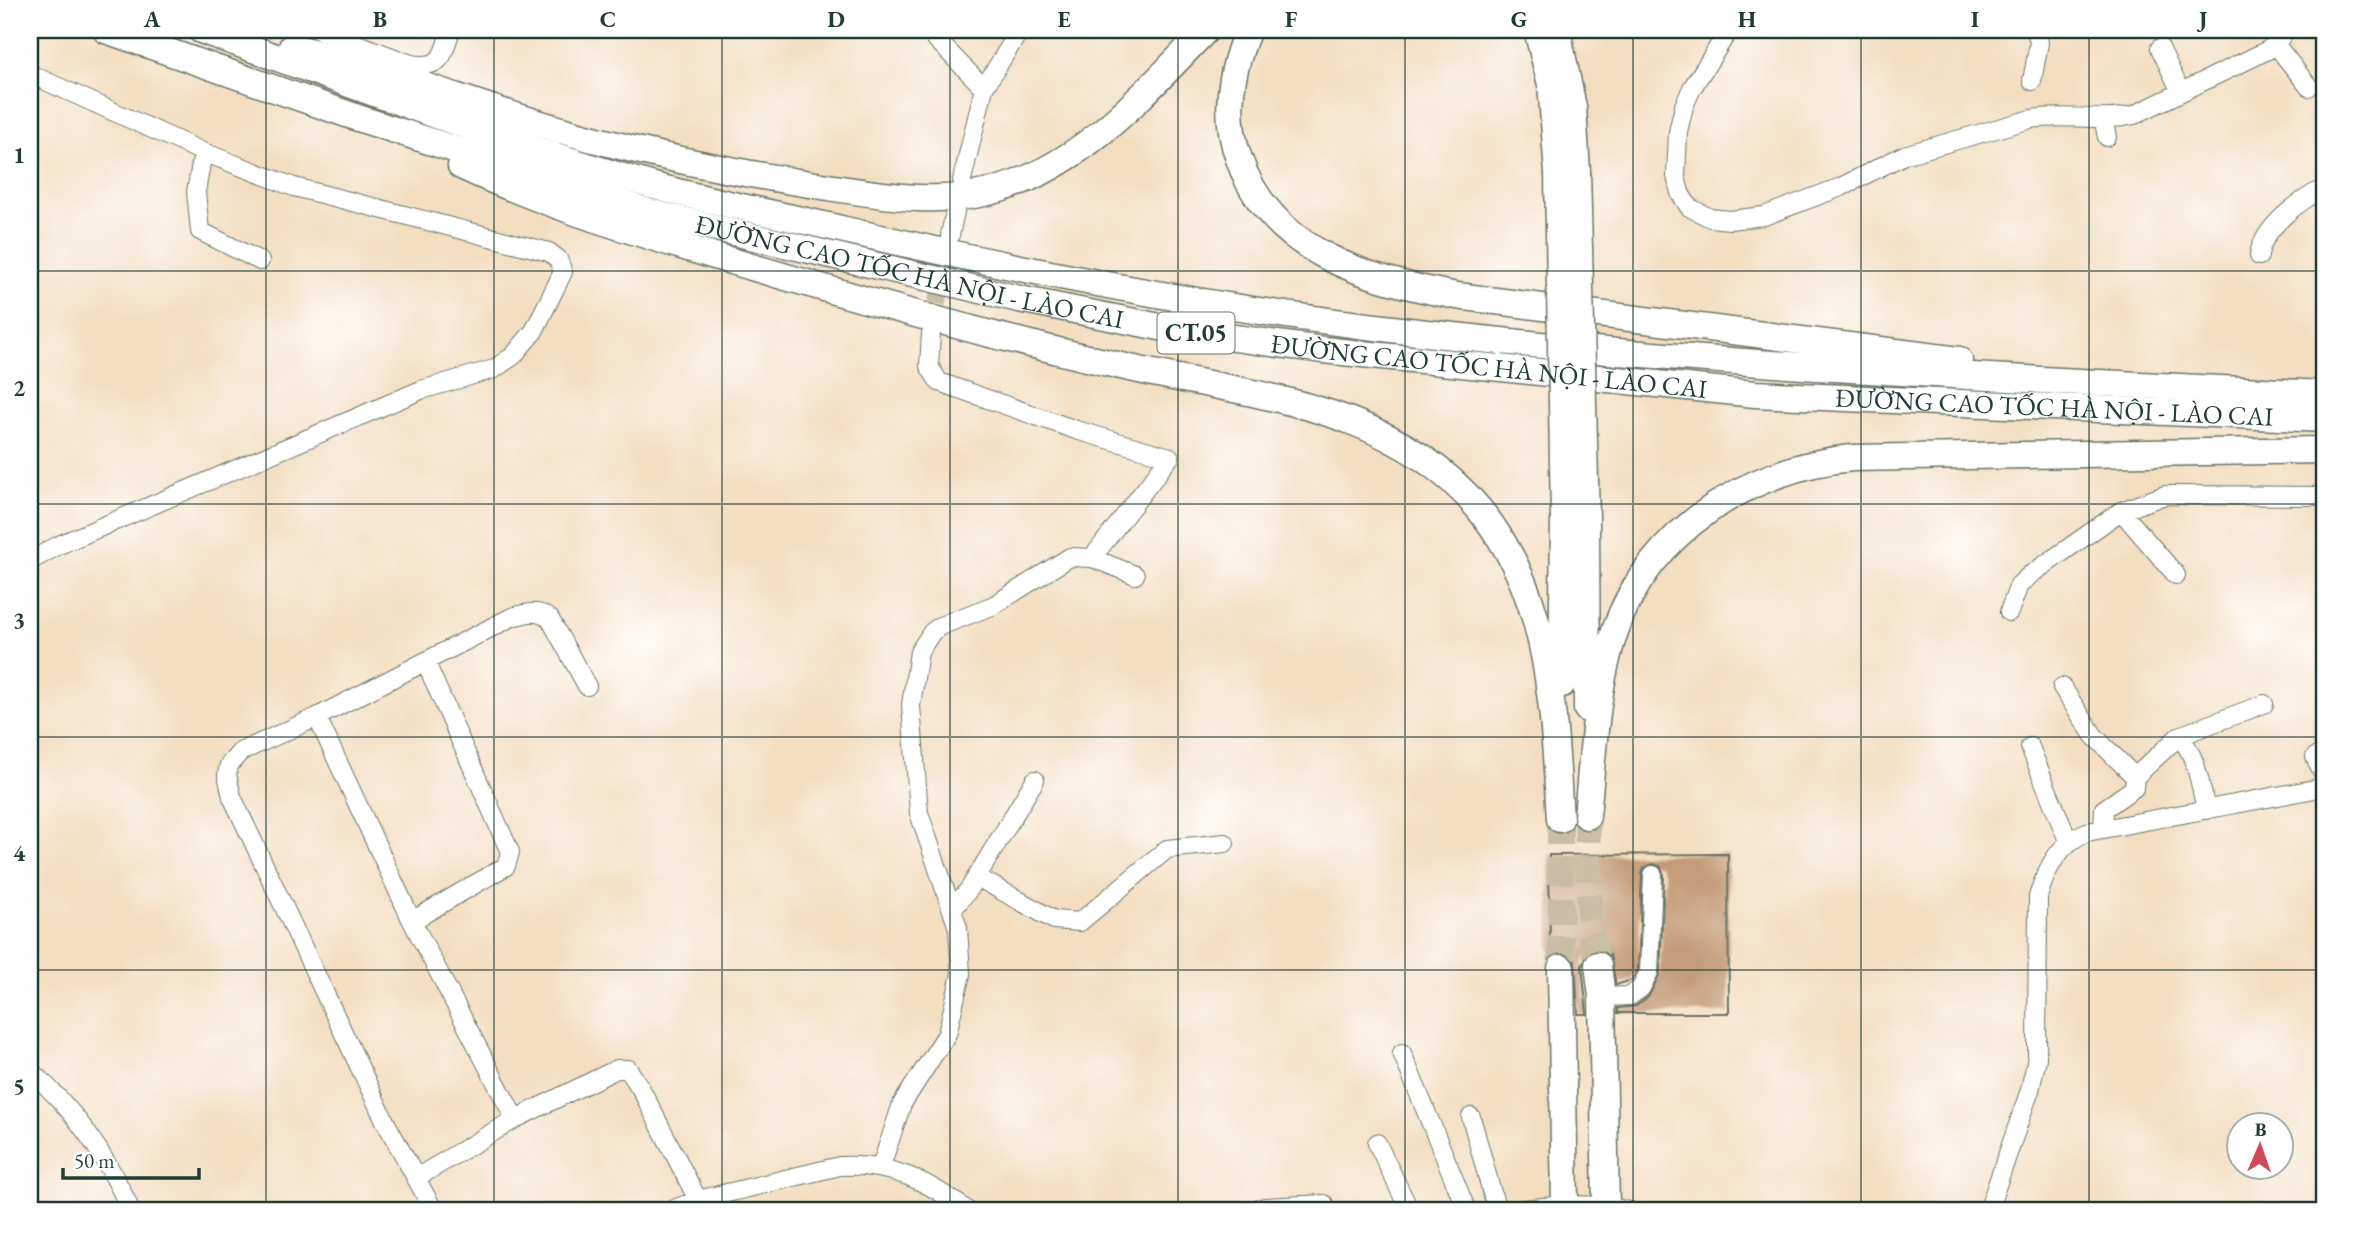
<svg xmlns="http://www.w3.org/2000/svg" width="2355" height="1241" font-family="'EB Garamond',serif">
<style>
.building{fill:#c49c78}
.lines{fill:none;stroke-linecap:round;stroke-linejoin:round}
.minor-tunnel{stroke:#c9bea5;stroke-width:18;stroke-dasharray:18 9;stroke-linecap:butt}
.highway-tunnel{stroke:#c9bea5;stroke-width:26;stroke-dasharray:26 13;stroke-linecap:butt}
.minor-casing{stroke:#697565;stroke-width:20}
.highway-casing{stroke:#697565;stroke-width:29}
.minor{stroke:#fff;stroke-width:18}
.highway{stroke:#fff;stroke-width:26}
.highway-bridge-casing{stroke:#697565;stroke-width:29;stroke-linecap:butt}
.highway-bridge{stroke:#fff;stroke-width:26}
.grid{fill:none;stroke:#1f3d34;stroke-width:2;stroke-opacity:0.55}
.labels{text-anchor:middle;stroke-width:6;stroke-linejoin:round;paint-order:stroke}
.shield{fill:#fff;stroke:#627771;stroke-width:2}
.shield-label{font-size:24px;font-weight:bold;fill:#1f3d34}
.street-label{font-size:26px;fill:#1f3d34;stroke:#fff}
.neatline{fill:none;stroke:#1f3d34;stroke-width:2.5}
.grid-label{font-size:23px;text-anchor:middle;font-weight:bold;fill:#1f3d34}
</style>
<rect width="100%" height="100%" fill="#fff"/>
<filter id="ink" filterUnits="userSpaceOnUse"><feTurbulence type="fractalNoise" baseFrequency=".0143" numOctaves="2"/><feDisplacementMap in="SourceGraphic" scale="14" xChannelSelector="R" yChannelSelector="G"/><feConvolveMatrix kernelMatrix="1 2 1 2 8 2 1 2 1" color-interpolation-filters="sRGB"/></filter>
<filter id="wash" filterUnits="userSpaceOnUse"><feTurbulence type="fractalNoise" baseFrequency=".00686" numOctaves="4" result="noise"/><feDisplacementMap in="SourceGraphic" scale="28" xChannelSelector="R" yChannelSelector="G"/><feGaussianBlur stdDeviation="1.57" result="paint"/><feColorMatrix in="noise" values="0 0 0 0 0 0 0 0 0 0 0 0 0 0 0 0 0 1.4 0 .05"/><feComposite in="paint" operator="in"/></filter>
<g filter="url(#wash)">
<rect width="100%" height="100%" fill="#f3dec1"/>
<g id="blocks">
<path class="building" d="M1728,854L1729,1013H1618V1008L1636,1006L1648,997L1660,973L1664,875L1660,866L1653,864L1644,868L1642,874L1638,969L1632,980L1616,985L1610,955L1603,950L1589,952L1582,966L1587,1014H1578L1575,961L1561,952L1550,958L1549,855Z"/>
</g>
</g>
<g filter="url(#ink)">
<use href="#blocks" fill-opacity="0" stroke="#697565" stroke-width="2"/>
<g class="lines">
<path class="minor-tunnel" d="M931,330L943,272"/>
<path class="highway-tunnel" d="M1587,816L1590,929L1598,965
M1560,819L1561,968"/>
<g class="minor-casing">
<path id="minor" d="M319,30L411,64C443,69 442,56 451,30
M927,30L984,88
M1729,30L1692,88L1684,106L1678,132L1676,176L1680,193L1689,207L1710,218L1730,220L1764,216L1841,187L1904,155L2031,119C2065,113 2100,123 2134,115L2266,51L2276,45L2285,30
M2276,45L2309,87
M2160,48L2181,92
M30,74L203,152L294,187L549,252L558,259L563,272L534,331L513,356L494,369L421,390L59,545L30,561
M2032,81L2039,43L2036,30
M2103,118L2107,137
M203,152L196,192L200,231L260,261
M962,180L984,88L1020,30
M950,235L956,207
M2259,256C2262,228 2301,199 2325,188
M931,333L929,366L939,382L1076,430L1170,457L1092,558
M2121,511L2176,575
M2009,612L2019,585L2030,575L2121,511L2165,495L2325,496
M2062,687L2094,736L2135,777
M317,717L412,921
M2030,747L2069,843
M2315,757L2325,777
M2206,810C2200,784 2197,756 2179,736L2264,704
M2103,829L2104,809L2134,788L2135,777L2179,736
M977,877L1054,920L1080,922L1167,849L1225,843
M952,910L970,888L1035,780
M1602,997L1630,996L1641,988L1649,972L1653,875
M1402,1053L1467,1211
M30,1071C74,1108 108,1159 131,1211
M1471,1117L1497,1211
M515,1119L617,1069H628L641,1089L698,1200
M1377,1143L1410,1211
M881,1166L902,1104L947,1034L961,974L958,928L919,813L911,705L919,652L932,632L940,626L994,605L1070,557L1092,558L1135,575
M416,1178L515,1119L412,921L506,866L510,852L426,663
M434,1211L386,1123L232,797L227,775L229,765L240,752L317,717L512,617C527,613 537,609 550,619L587,686
M669,1211L698,1200L840,1166C892,1163 927,1181 968,1211
M1252,1211L1265,1207L1324,1204
M1509,1211C1550,1205 1590,1202 1630,1211
M1988,1211L2030,1090L2037,1058L2038,897C2046,869 2059,843 2087,832L2325,787"/>
</g>
<g class="highway-casing">
<g id="highway">
<path id="s1" d="M106,30L361,119L652,213L1019,299L1175,330L1323,350L1755,394L2325,419"/>
<path d="M201,30C351,84 500,142 654,186C717,203 782,215 845,230C1015,269 1186,303 1359,325C1679,365 2003,378 2325,394"/>
<path d="M1248,30C1230,72 1223,115 1239,159C1272,254 1368,279 1457,296L1959,360"/>
<path d="M1537,30L1551,84L1558,173"/>
<path d="M1557,30L1573,107L1577,172"/>
<path d="M292,47C382,68 466,102 554,128C642,154 732,172 822,186C880,195 942,207 1000,189C1087,162 1145,92 1206,30"/>
<path d="M461,166C547,206 637,233 728,260C816,286 905,312 994,335C1047,348 1100,362 1153,373C1269,397 1398,411 1479,509C1552,596 1553,711 1560,819"/>
<path d="M1586,519L1587,709"/>
<path d="M1562,684L1564,519"/>
<path d="M1587,816C1593,756 1595,689 1615,631C1649,531 1751,467 1852,458L2325,450"/>
<path d="M1598,965L1602,997L1606,1206"/>
<path d="M1561,968L1565,1205"/>
</g>
</g>
<use href="#minor" class="minor"/>
<use href="#highway" class="highway"/>
<g class="highway-bridge-casing">
<path id="highway-bridge" d="M1577,172L1586,519
M1558,173L1564,519"/>
</g>
<use href="#highway-bridge" class="highway-bridge"/>
</g>
</g>
<path class="grid" d="M266,30V1211M494,30V1211M722,30V1211M950,30V1211M1178,30V1211M1405,30V1211M1633,30V1211M1861,30V1211M2089,30V1211M30,271H2325M30,504H2325M30,737H2325M30,970H2325"/>
<g class="labels">
<rect class="shield" x="1157.5" y="312.5" width="77" height="41" rx="5"/>
<g class="shield-label">
<text x="1196" y="341">CT.05</text>
</g>
<g class="street-label">
<text dy="9" stroke="none"><textPath href="#s1" startOffset="840">ĐƯỜNG CAO TỐC HÀ NỘI - LÀO CAI</textPath></text>
<text dy="9" stroke="none"><textPath href="#s1" startOffset="1428">ĐƯỜNG CAO TỐC HÀ NỘI - LÀO CAI</textPath></text>
<text dy="9" stroke="none"><textPath href="#s1" startOffset="1995">ĐƯỜNG CAO TỐC HÀ NỘI - LÀO CAI</textPath></text>
</g>
</g>
<rect width="2355" height="1241" fill="none" stroke="#fff" stroke-width="77"/>
<g transform="translate(2260 1146) rotate(2)"><circle r="33" fill="#ffffff" stroke="#a5b1ae" stroke-width="2"/>
<path d="M0-5L12 26L0 18L-12 26Z" fill="#d1495b"/>
<text y="-10" font-size="19" font-weight="bold" text-anchor="middle" fill="#1f3d34">B</text>
</g>
<path d="M63 1168v10h136v-10" fill="none" stroke="#1f3d34" stroke-width="3.5"/>
<text x="74" y="1168" font-size="21" fill="#1f3d34" stroke="#ffffff" stroke-width="5" paint-order="stroke">50 m</text>
<rect x="38" y="38" width="2278" height="1164" class="neatline"/>
<g class="grid-label">
<text x="152" y="27">A</text>
<text x="380" y="27">B</text>
<text x="608" y="27">C</text>
<text x="836" y="27">D</text>
<text x="1064" y="27">E</text>
<text x="1291" y="27">F</text>
<text x="1519" y="27">G</text>
<text x="1747" y="27">H</text>
<text x="1975" y="27">I</text>
<text x="2203" y="27">J</text>
<text x="19" y="163">1</text>
<text x="19" y="396">2</text>
<text x="19" y="628">3</text>
<text x="19" y="861">4</text>
<text x="19" y="1094">5</text>
</g>
</svg>
